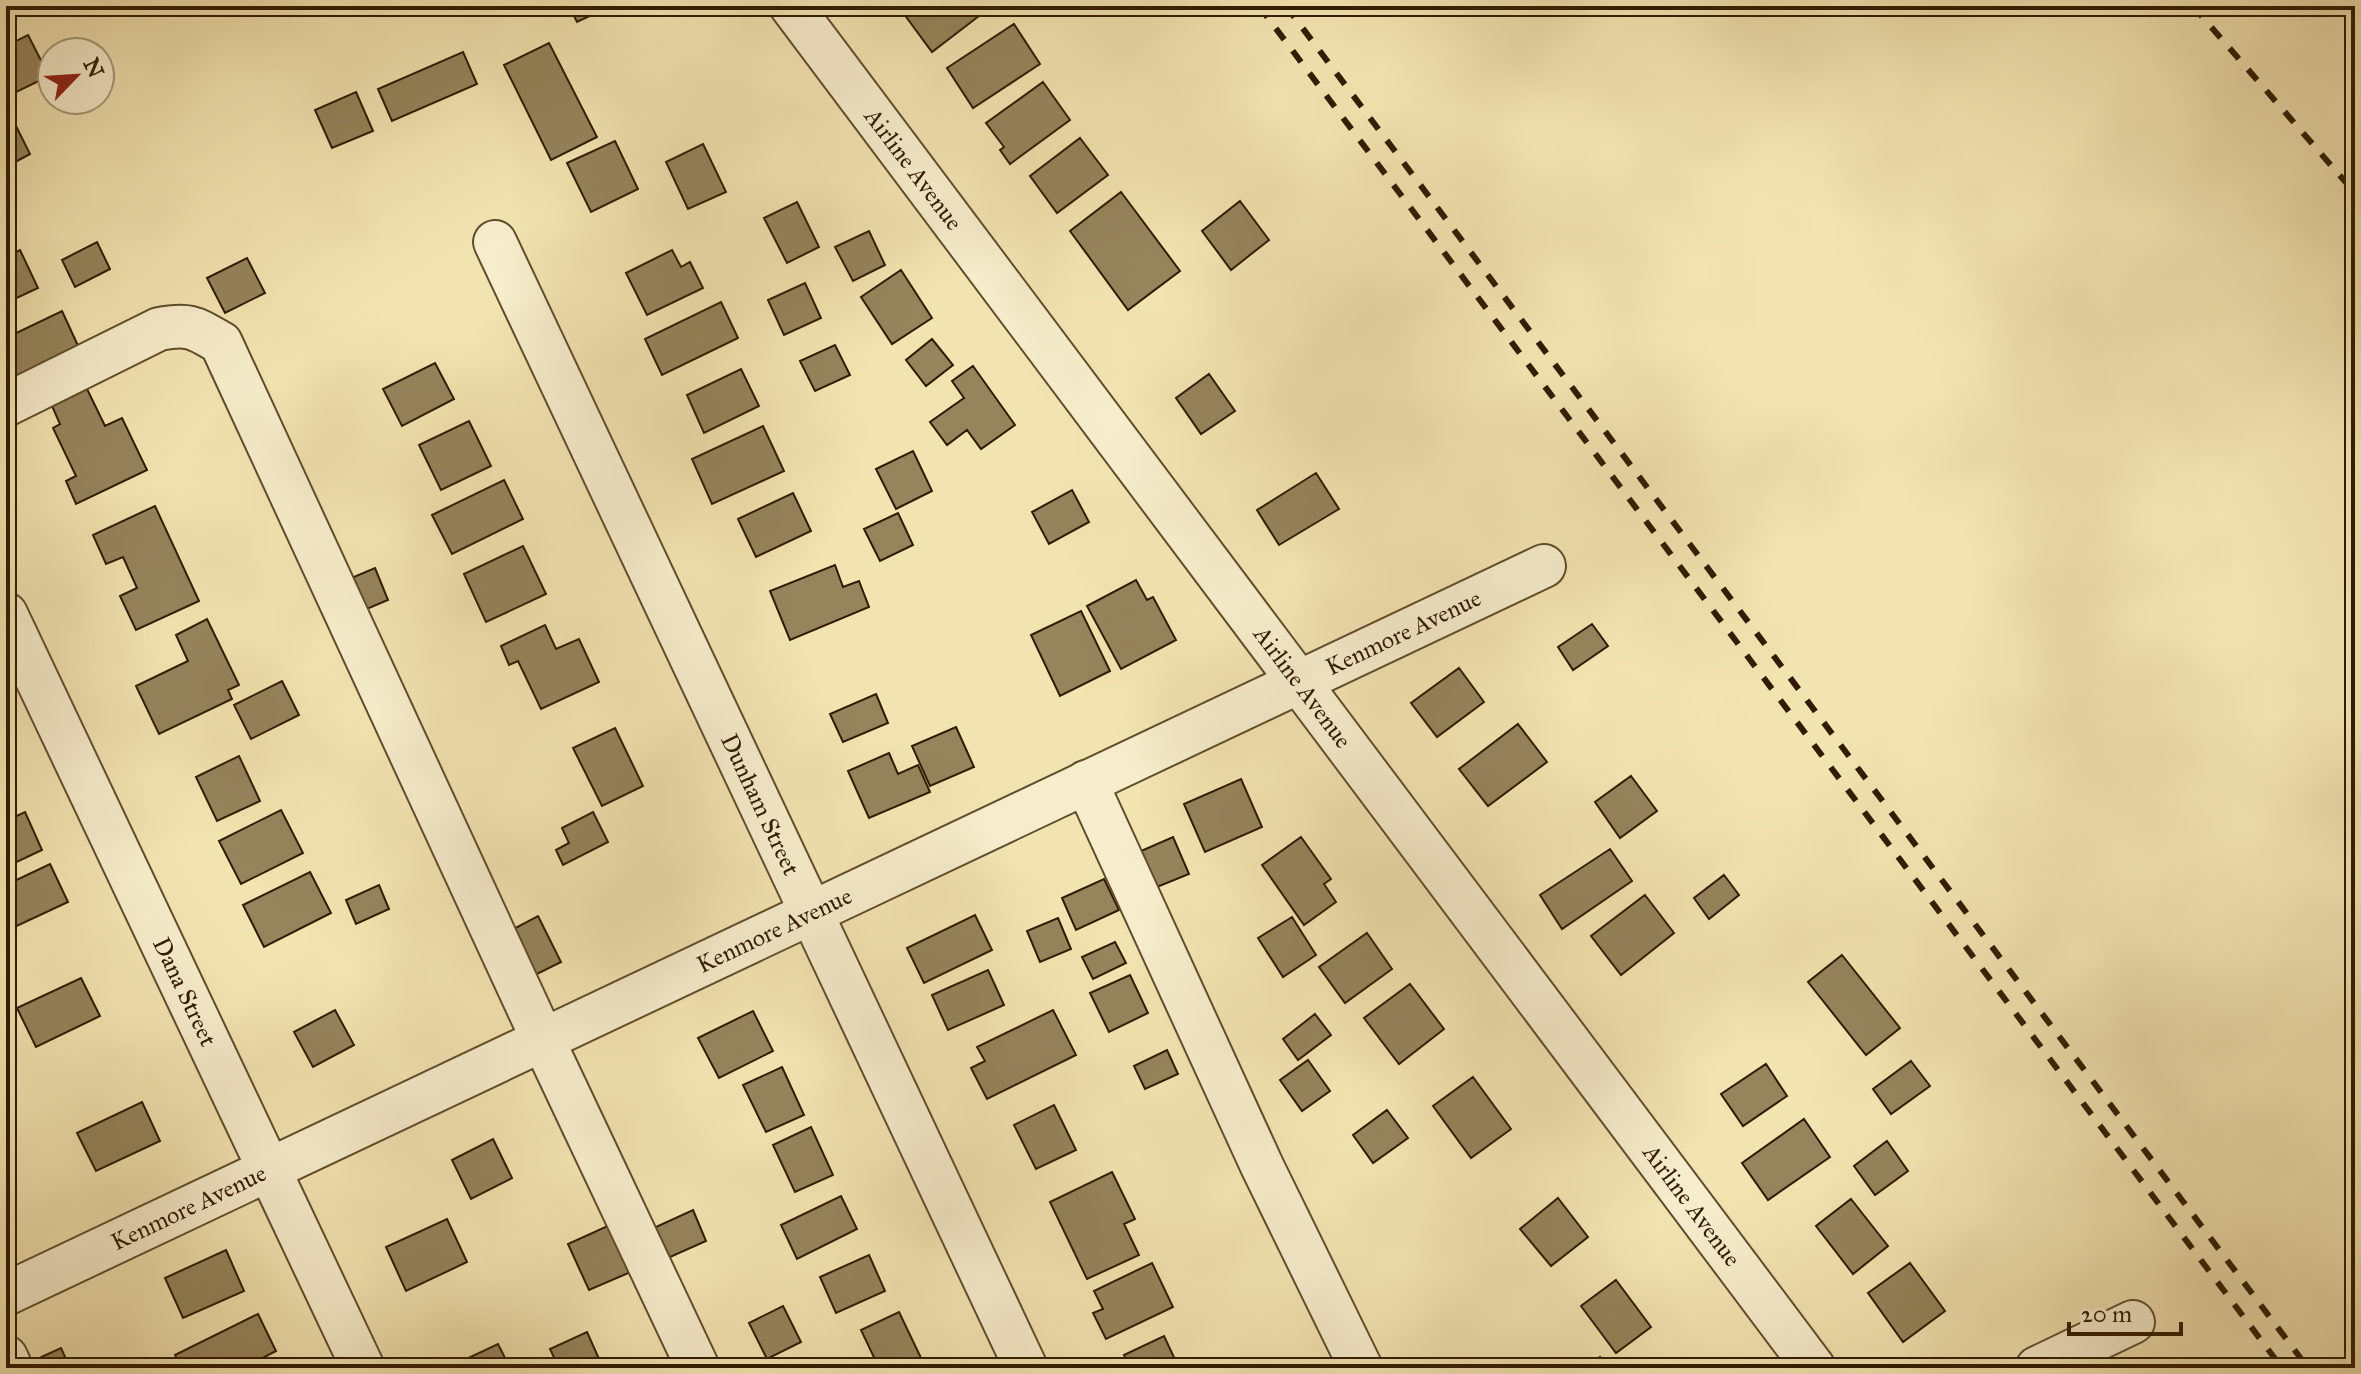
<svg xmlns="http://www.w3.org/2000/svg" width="2361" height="1374" font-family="'IM FELL Great Primer',serif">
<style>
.building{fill:#95845c;stroke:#301b00;stroke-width:2}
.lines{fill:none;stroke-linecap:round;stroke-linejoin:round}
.minor-casing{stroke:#604d2c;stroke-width:46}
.minor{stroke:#f7edcc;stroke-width:42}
.rail{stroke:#301b00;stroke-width:6;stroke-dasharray:14 14;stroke-linecap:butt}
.labels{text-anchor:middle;stroke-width:6;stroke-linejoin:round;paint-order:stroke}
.street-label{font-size:24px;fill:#301b00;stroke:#f7edcc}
</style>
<rect width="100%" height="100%" fill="#f2e4b1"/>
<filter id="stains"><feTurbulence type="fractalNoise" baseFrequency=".0025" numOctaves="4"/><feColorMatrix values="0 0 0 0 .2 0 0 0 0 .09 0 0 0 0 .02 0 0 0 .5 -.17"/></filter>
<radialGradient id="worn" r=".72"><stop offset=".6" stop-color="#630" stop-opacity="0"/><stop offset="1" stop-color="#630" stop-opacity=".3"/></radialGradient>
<path class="building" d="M569,6H611L577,22Z
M916,6H986L988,9L932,52L904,14Z
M1014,24L1040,64L973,108L947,68Z
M28,35L49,76L6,97V46Z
M549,43L597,137L551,160L504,65Z
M463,52L477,84L392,121L378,89Z
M1043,82L1070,120L1010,164L1000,150L1004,147L986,123Z
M356,92L373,131L332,148L315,110Z
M14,122L30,154L6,167V126Z
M1080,138L1108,175L1057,213L1030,176Z
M615,141L638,189L591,212L567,163Z
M703,144L726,192L688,209L666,162Z
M1121,192L1180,271L1128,310L1070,231Z
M1240,201L1269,240L1231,270L1202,231Z
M797,202L819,247L787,263L764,218Z
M869,231L885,265L853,281L835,247Z
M97,242L110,269L75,287L62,260Z
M20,250L38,288L6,303V257Z
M672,250L681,267L690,262L703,288L647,315L626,273Z
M247,258L265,293L225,313L207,278Z
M901,270L932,318L892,344L861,297Z
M805,283L821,318L784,335L768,300Z
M721,302L738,338L662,375L645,339Z
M62,311L80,350L15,381L6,361V338Z
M932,339L953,365L926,386L906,360Z
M835,345L850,375L815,391L800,361Z
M435,363L454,399L402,426L383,389Z
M973,366L1015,425L981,449L967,430L947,445L930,422L964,398L952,381Z
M741,369L759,406L704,433L687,395Z
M1209,374L1235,411L1201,434L1176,398Z
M87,389L105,426L122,418L147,470L76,504L66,481L76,476L53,428L60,424L52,406Z
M469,421L491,466L441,490L419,445Z
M763,426L784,471L712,504L692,459Z
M913,451L932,491L896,509L876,469Z
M1316,473L1339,509L1279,545L1257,510Z
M504,480L523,519L452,554L432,515Z
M1072,490L1089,522L1049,544L1032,512Z
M793,493L811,531L756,557L738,519Z
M155,506L199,601L136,630L120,596L137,588L123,557L106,564L93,535Z
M898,513L913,545L880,561L864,529Z
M523,546L546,594L486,622L464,574Z
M835,565L843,587L859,581L869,607L790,640L770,591Z
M375,568L388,600L355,614L342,582Z
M1136,580L1147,600L1153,597L1176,640L1121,669L1087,606Z
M1081,611L1110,671L1060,696L1031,635Z
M207,619L239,685L228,690L232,699L159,734L136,686L188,661L176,635Z
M1592,624L1608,646L1573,670L1558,647Z
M545,625L556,649L579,639L599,682L541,709L518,661L509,665L501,646Z
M1459,668L1484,702L1437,737L1411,703Z
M282,681L299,715L251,739L234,705Z
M876,694L888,723L843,742L830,714Z
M1518,724L1547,762L1488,806L1459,769Z
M956,727L974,767L930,786L912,746Z
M615,728L643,786L602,806L573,748Z
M889,753L898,774L918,765L930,792L869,818L848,771Z
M239,756L260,801L217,821L196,777Z
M1631,776L1657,811L1620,838L1595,802Z
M1241,779L1262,827L1205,852L1184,804Z
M281,810L303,853L241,884L219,841Z
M25,812L42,850L6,867V821Z
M593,812L608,842L563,865L556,850L569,843L562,828Z
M1173,837L1189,874L1157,887L1141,851Z
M1301,837L1331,879L1324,884L1336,902L1304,925L1262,865Z
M1610,849L1632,881L1562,929L1540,895Z
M50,864L68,902L6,931V885Z
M310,872L331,913L264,947L243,905Z
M1724,875L1739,895L1709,919L1694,898Z
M1104,879L1119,910L1076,930L1062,898Z
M379,885L389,909L356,924L346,900Z
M1645,895L1674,933L1621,975L1591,936Z
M975,915L992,950L924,983L907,948Z
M538,916L561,962L531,977L508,932Z
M1292,917L1316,955L1283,977L1258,938Z
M1058,918L1071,949L1040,962L1027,931Z
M1367,933L1392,969L1345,1003L1319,967Z
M1115,942L1126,963L1093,979L1082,957Z
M1842,955L1900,1028L1866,1055L1808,982Z
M988,970L1004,1005L948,1030L932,995Z
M1130,975L1148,1013L1109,1032L1090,993Z
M81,978L100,1016L36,1047L17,1008Z
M1410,984L1444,1029L1399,1064L1364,1018Z
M335,1010L354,1045L313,1067L294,1032Z
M1053,1010L1076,1055L987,1099L971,1068L985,1061L977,1047Z
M753,1011L773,1051L719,1078L698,1038Z
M1315,1014L1331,1035L1298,1060L1283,1039Z
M1167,1050L1178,1074L1145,1089L1134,1066Z
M1308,1060L1330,1091L1302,1111L1280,1080Z
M1911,1061L1930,1086L1891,1114L1873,1089Z
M1766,1064L1787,1096L1743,1126L1721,1094Z
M782,1067L804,1115L766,1132L743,1085Z
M1473,1077L1511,1129L1471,1158L1433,1106Z
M142,1102L160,1141L96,1171L77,1133Z
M1054,1105L1076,1150L1036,1169L1014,1125Z
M1387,1110L1408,1138L1373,1163L1353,1135Z
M1804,1119L1830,1157L1768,1200L1742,1163Z
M811,1127L833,1175L795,1192L773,1145Z
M493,1139L512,1178L471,1199L452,1160Z
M1887,1141L1908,1171L1875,1195L1854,1166Z
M1112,1172L1135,1219L1124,1224L1139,1255L1087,1279L1050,1202Z
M841,1196L857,1229L797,1259L781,1225Z
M1558,1198L1588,1237L1551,1266L1520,1229Z
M1851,1199L1888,1246L1853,1274L1816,1226Z
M693,1210L706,1241L659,1262L645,1232Z
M447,1219L467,1262L406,1291L386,1247Z
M612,1224L633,1271L589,1290L568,1244Z
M226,1250L244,1291L183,1318L165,1278Z
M869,1255L885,1291L836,1313L820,1277Z
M1152,1263L1173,1307L1106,1339L1093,1313L1103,1309L1094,1291Z
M1910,1263L1945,1311L1903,1342L1868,1293Z
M1616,1280L1651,1327L1616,1353L1581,1306Z
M783,1306L801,1342L767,1359L749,1323Z
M899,1312L922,1360L904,1368H879L861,1330Z
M258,1314L276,1351L243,1368H182L175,1355Z
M587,1332L600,1361L585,1368H559L550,1349Z
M1164,1336L1179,1368H1130L1124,1355Z
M498,1344L510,1368H447Z
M61,1348L70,1368H41L37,1359Z
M1600,1357L1607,1368H1585Z"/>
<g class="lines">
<g class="minor-casing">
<g id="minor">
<path id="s1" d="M791,6L1814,1368"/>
<path id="s2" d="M495,242L1026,1368"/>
<path d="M6,405L159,329C190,323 195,328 221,343L543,1040L698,1368"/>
<path id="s3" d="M6,614L363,1368"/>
<path d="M1086,782L1262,1166L1361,1368"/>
<path id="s4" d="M6,1294L1544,566"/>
<path d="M6,1357L11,1368"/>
<path d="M2037,1368L2133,1322"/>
</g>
</g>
<use href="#minor" class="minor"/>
<path class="rail" d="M1259,6L2282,1368
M1286,6L2308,1368
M2193,6L2355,193"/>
</g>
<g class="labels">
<g class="street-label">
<text dy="8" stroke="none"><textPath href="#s1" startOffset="204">Airline Avenue</textPath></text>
<text dy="8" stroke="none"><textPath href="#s4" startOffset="1546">Kenmore Avenue</textPath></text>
<text dy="8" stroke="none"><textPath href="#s1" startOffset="852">Airline Avenue</textPath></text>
<text dy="8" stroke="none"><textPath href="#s2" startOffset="622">Dunham Street</textPath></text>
<text dy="8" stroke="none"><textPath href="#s4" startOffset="850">Kenmore Avenue</textPath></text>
<text dy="8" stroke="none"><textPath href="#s3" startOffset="418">Dana Street</textPath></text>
<text dy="8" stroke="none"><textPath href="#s1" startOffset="1500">Airline Avenue</textPath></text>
<text dy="8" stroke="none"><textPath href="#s4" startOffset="202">Kenmore Avenue</textPath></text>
</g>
</g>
<rect width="2361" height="1374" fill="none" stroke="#f2e4b1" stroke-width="32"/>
<rect x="8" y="8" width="2345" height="1358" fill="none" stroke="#301b00" stroke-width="4"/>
<rect x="16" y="16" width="2329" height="1342" fill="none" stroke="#301b00" stroke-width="2"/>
<g transform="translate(76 76) rotate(65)"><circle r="38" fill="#f7edcc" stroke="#a7997a" stroke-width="2"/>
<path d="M0-6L14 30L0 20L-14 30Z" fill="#8f2418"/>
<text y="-12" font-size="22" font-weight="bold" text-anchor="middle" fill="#301b00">N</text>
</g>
<path d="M2069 1322v12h112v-12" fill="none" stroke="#301b00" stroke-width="4"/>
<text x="2081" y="1322" font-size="24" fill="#301b00" stroke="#f7edcc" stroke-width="6" paint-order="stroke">20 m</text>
<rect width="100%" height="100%" filter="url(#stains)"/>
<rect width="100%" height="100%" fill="url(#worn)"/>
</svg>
